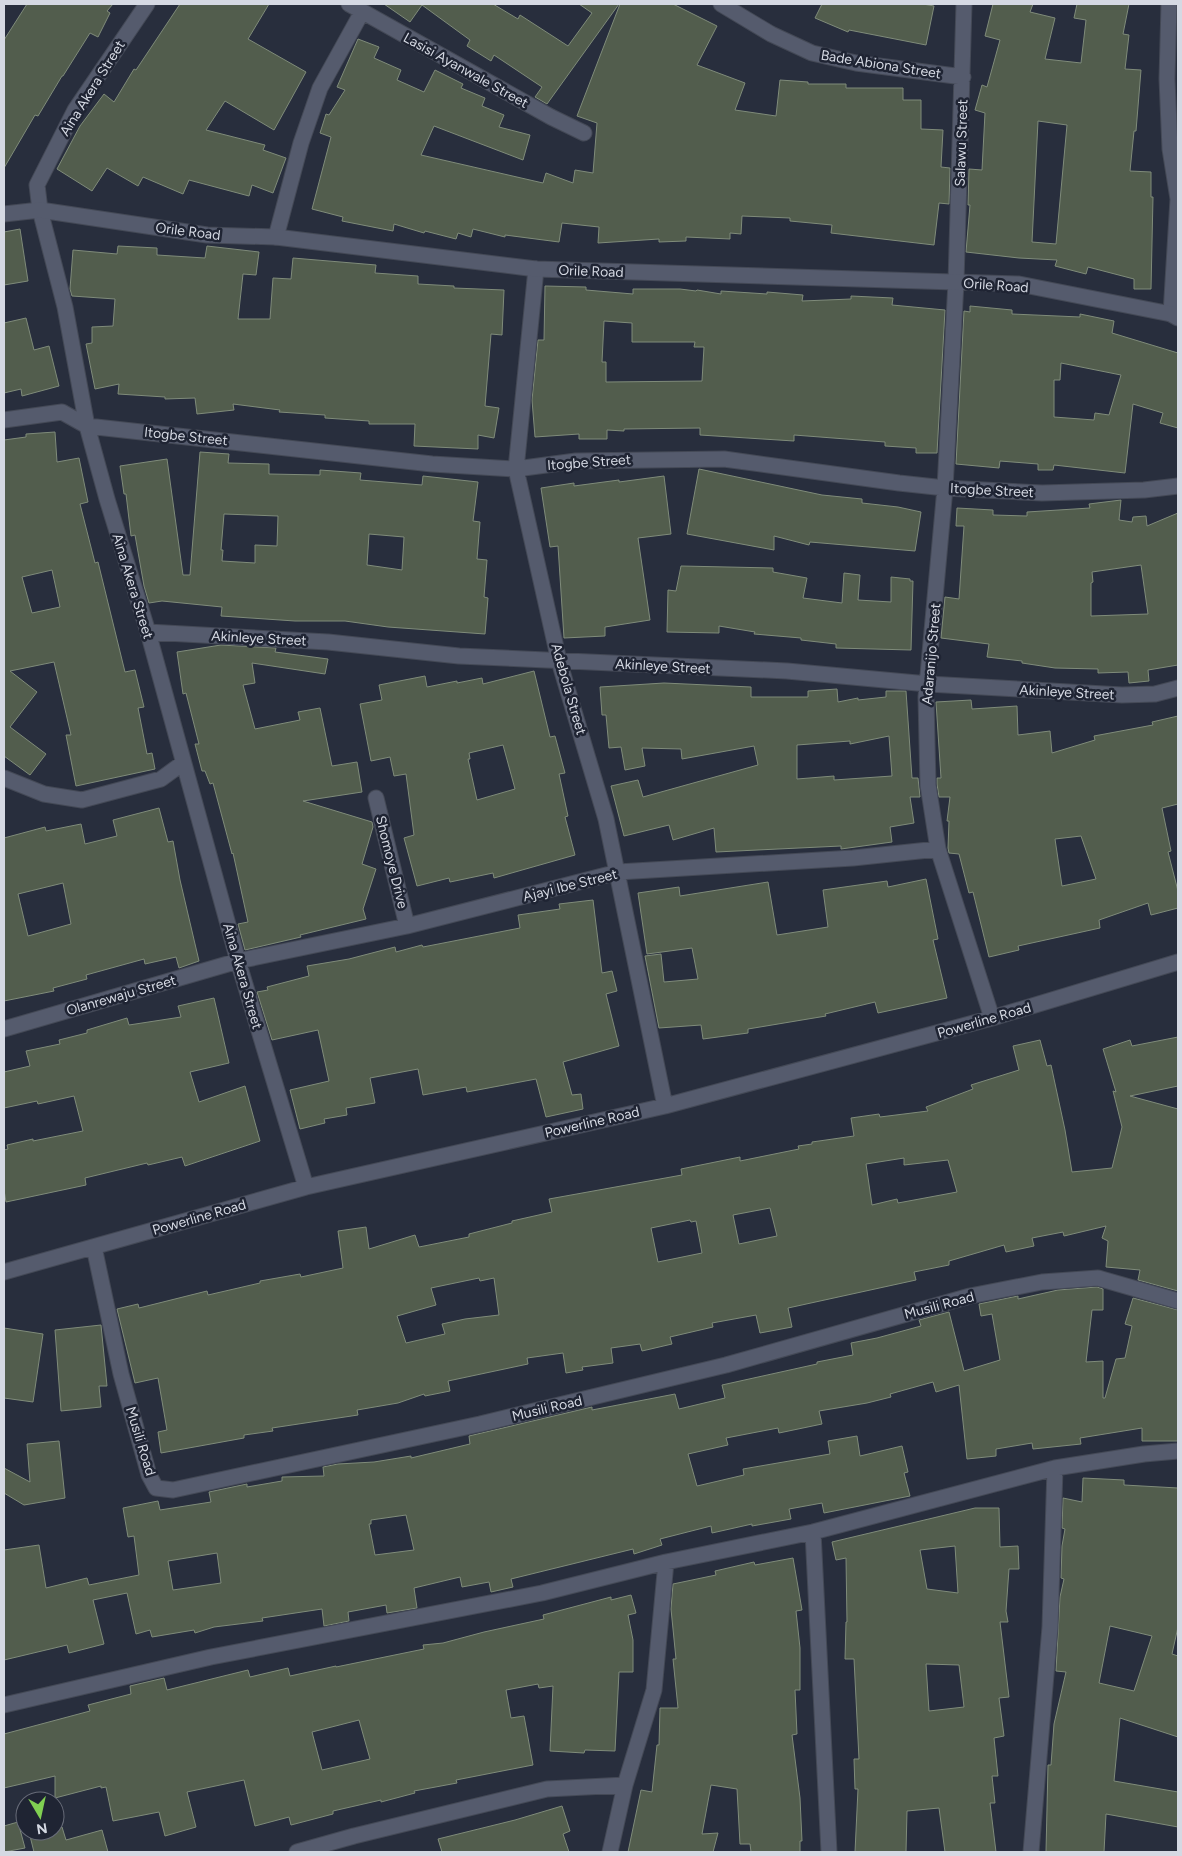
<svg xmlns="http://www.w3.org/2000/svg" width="1182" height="1856" font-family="Figtree,sans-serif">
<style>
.building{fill:#525d4d;stroke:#7f8b7a;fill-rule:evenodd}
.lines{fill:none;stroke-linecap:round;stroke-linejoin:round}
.street-casing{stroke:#444956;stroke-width:17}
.secondary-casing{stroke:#444956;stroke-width:17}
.street{stroke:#555b6d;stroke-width:15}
.secondary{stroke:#555b6d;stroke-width:15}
.labels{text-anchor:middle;stroke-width:5;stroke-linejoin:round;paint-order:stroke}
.street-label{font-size:14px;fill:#d5d9e3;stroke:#1f2433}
</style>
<rect width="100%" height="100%" fill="#282e3d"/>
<path class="building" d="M27,4H113L107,11L110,13L98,37L90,33L63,76H62L38,116L35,115L4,168V40Z
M180,4H269L248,39L306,72L274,130L225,101L206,130L265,145L263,150L286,158L273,193L252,185L249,196L189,180L183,194L143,177L138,186L107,168L92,191L57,169L80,126L104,94L114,102L134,69L136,70Z
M384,4H493L518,19L520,15L568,46L592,13L579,4H619L547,104L535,97L542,87L494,55L491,61L467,46L470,40L422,5L410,22Z
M620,4H673L717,26L697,65L745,83L735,110L776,116L780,80L808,82V84H846V88H903V100H921V129L943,130L941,167L950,168L949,204L939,203L934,245L831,233L832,225L790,221V218L742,216L741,234L730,233V239L686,237V241L659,242V239L598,243L599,227L562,223L559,242L505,235V237L473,229L471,237L458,233L456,239L425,231L424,233L394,224L393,231L342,221L343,217L312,209L331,137L320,133L326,114L329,115L345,90L337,87L358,39L379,47L374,58L401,70L397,80L424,92L435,70L463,84L461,88L485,98L482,106L504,115L499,127L530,135L523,160L434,126L421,155L543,183L546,173L573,183L575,170L593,173L597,123L577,116Z
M822,4H923L934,6L926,45L849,30L848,32L815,18Z
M993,4H1033L1030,12L1055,18L1045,59L1081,63L1086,20L1074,18L1077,4H1129L1123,34L1129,35L1125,69L1141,70L1136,131H1134L1130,171L1151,172V197H1153L1151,289H1134V279L1088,267L1086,274L1055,266L1057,260L1019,258L966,252L970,205H968L969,169L982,170L985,113L975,110L982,85L987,87L1000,40L985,36ZM1038,121L1067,125L1056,244L1032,242Z
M20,229L28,281L4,285V232Z
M118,246L157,248V255L205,258L207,246L259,252L256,275L243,274L238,319H270L273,278L291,279L293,258L376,265L375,273L418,276V284L454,286V288L504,290L502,335L491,334L485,406L499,408L494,438L478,435V449L414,446L415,424H369V421L325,418V415L279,412L280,410L233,404L234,410L197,414L195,398L165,399V397L118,394L119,384L95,389L86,344L92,343V327L113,326L115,299L72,296L70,289L73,250L117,254Z
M545,286L586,287V290L633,294V289H680L696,291L697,290L721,294V291L767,294V292L803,295L802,301L851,299V296L893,298L892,305L945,310L937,453H916V448L885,446V442L794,435V441L700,435V428L624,429V431L607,430V439H579V434L535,437L532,400L538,340H544ZM604,321L632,323V342H695L694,347H704L702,381L606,382V362H602Z
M970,306L1012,310V314L1080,317V314L1114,321L1112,333L1178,353V428L1160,423L1163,413L1133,404L1125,473L1054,465L1053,470H1038V464L1000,461L999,468L956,464L964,311L970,312ZM1061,363L1121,375L1109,415L1095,413L1094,420L1054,417V380H1060Z
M26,318L34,350L49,346L59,386L22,396L21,389L4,393V323Z
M55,432L57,462L79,458L88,502L80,504L95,563L98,562L125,672L135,670L144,707L138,708L147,754L152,753L155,769L76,786L66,735H71L54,662L10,671L37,692L10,727L46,754L30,775L4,756V440L26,437V434ZM52,570L60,607L32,613L22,577Z
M200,452L229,454L228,463L269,464V474L320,475V470L361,473L360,480L422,485L423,476L478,482L473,521L480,522L477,559L487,560L484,597L488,598L485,634L388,627L345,621H295L221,616L222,607L162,601L149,603L144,586L135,535L131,536L126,494H124L120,466L167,459L183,575H190ZM224,514L278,516L277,546L255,545V563L222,561L223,550H221ZM369,534L404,537L402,570L367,565Z
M699,469L822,495L862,499V503L898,507L921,512L915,551L810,542L809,545L774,536V550L687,534Z
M664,476L671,534L638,538L650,620L605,627V636L564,638L558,546L550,547L541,488L574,483V486L619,480V482Z
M1121,500L1119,520L1132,522L1133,517L1146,516L1147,526L1178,513V665L1148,670L1149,681L1129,683L1128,672L1098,673V669L1055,668L1022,663V661L987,657L989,644L941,638L945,597L959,599L964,526H956L957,508L993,510V515L1027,516V512L1090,508L1089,504ZM1141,565L1148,614L1091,616V583L1093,582L1092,572Z
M681,566L773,568V572L807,578L803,598L842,603L844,573L860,575L858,600L891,602V577L910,579V581H913L911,650L836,648V644L801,640V638L754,634L755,632L719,626V633L667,632L668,590L676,591Z
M221,645L276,648L275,652L328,659L325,674L252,663L255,683L243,685L255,729L300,720L298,712L320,708L332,766L357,762L362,792L303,801L372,822L373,827L362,864L376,869L363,909L366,919L300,935L301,937L245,950L238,924L248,922L233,853L232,854L213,783L210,784L205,771H202L195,744H199L186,693L183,694L177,652Z
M534,671L550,737L555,736L565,773L559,774L568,816L565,817L575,855L494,878L493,873L450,882L449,878L417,886L404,838L414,835L406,774L394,776L390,757L371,761L360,704L382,700L379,685L425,676L427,687L457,681V683L482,678L483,684ZM503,745L515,789L477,800L468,759H470L469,753Z
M664,683L751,687V697H808V691L837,689L838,702L858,698V700L886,697V691H906L912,778H918L920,797H910L914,823L890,827L892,842L841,849V846L716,852L714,828L673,840L669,825L624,836L611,786L638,780L643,797L758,765L754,746L682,759L681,749L642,748L645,766L625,770L621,747L609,748L606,715H602L600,687ZM889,736L892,776L834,780V776L797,779V745L850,741V744Z
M971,700L972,709L1017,706L1018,735L1050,731L1052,753L1095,740L1094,736L1153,725L1152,722L1178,716V804L1162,808L1171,851L1168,852L1178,891V908L1151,915L1148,903L1099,920L1100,928L1018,946L1019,950L989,957L973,892L969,893L959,854L949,853L948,848L949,821H947L950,797H939L937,784V778H941L936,702ZM1081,836L1096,879L1062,886L1055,839Z
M159,808L168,842L173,841L180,880L199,961L179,968L176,957L145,964L144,959L86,975L87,979L53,988L54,991L4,1001V838L45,827L46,831L81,824L85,844L117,836L113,820ZM63,883L71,924L28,936L18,894Z
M926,879L938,939L933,940L947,998L878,1013L875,1002L825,1014L826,1016L748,1029V1033L703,1039L701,1025L659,1028L645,956L661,954L664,982L698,979L692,948L647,954L638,893L679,887L680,896L768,882L777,935L828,927L823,890L887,881L888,887Z
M593,900L602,973L612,971L617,991L606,994L619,1046L563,1062L572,1095L581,1094L583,1109L546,1117L536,1079L467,1092L466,1087L423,1095L418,1069L370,1078L375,1103L346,1108L347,1115L324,1119L325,1123L300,1129L290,1090L329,1081L318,1030L272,1040L257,992L268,990L267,987L309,976L307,966L349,959L395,947L396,952L422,945L423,947L520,928L518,915L560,909L559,904Z
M214,998L229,1063L190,1072L199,1102L245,1086L260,1141L185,1166L182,1157L148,1165L147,1163L85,1178L86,1185L6,1202L4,1190V1150L8,1149L7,1145L33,1139V1141L83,1131L74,1096L38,1104L37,1101L4,1108V1072L30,1066L26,1051L60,1044L59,1040L87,1033V1030L127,1018L129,1025L181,1017L178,1006Z
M1178,1037V1086L1130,1096L1178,1109V1291L1138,1280L1140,1270L1106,1267L1108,1241L1102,1238L1106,1226L1064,1236L1063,1232L1032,1238L1034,1246L1006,1252L1004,1245L949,1261V1265L914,1272L916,1280L788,1308L792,1327L760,1333L756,1315L712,1323L713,1327L670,1337L672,1344L642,1351L640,1344L611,1348L613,1363L582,1367L583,1370L566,1373L563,1353L527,1358L528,1364L448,1381L450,1391L425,1396L424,1394L398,1403L357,1410L358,1415L272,1428L273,1431L244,1435V1438L161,1453L158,1432L167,1430L158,1378L135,1383L117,1309L138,1304L139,1308L207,1291L208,1295L260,1283V1281L300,1274L301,1277L343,1268L338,1231L366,1227L369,1249L415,1235L419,1247L469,1237V1234L512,1223V1221L552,1212L549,1199L682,1175L681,1169L740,1157V1161L799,1149L798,1146L812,1144V1142L854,1136L851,1118L879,1114L880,1117L928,1111L926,1107L973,1089L971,1085L1019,1070L1013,1046L1040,1040L1047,1066L1051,1065L1065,1130L1072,1172L1112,1168L1122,1127L1113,1091L1116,1092L1103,1049L1130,1040L1132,1046ZM904,1158V1165L948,1160L957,1192L898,1203L897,1199L872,1205L866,1164ZM770,1208L777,1236L739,1244L733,1215ZM690,1220L691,1222L696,1221L702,1253L658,1262L651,1228ZM479,1278L480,1281L494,1278L499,1315L465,1319L442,1324L445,1334L406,1343L397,1316L436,1305L431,1288Z
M1097,1287L1103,1289V1310H1092L1086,1362L1103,1361V1398H1105L1116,1359L1125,1358L1132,1326L1125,1324L1133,1298L1178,1310V1441H1142V1428L1080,1438L1081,1444L1033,1449L1032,1443L996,1449V1456L967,1459L959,1385L936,1392L933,1382L890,1394L891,1397L867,1403L819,1411L822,1424L779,1433L778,1428L726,1438L728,1445L688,1454L697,1486L744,1475L743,1469L830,1454L828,1441L857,1436L860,1456L902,1446L908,1472L904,1473L910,1496L824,1513L822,1503L789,1509L791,1519L752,1526V1524L712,1533L711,1526L660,1539L662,1545L634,1554L633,1549L511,1579L513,1587L491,1592L489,1582L462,1587L460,1577L414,1588L417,1608L387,1613L386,1605L348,1612L349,1621L324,1626L322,1609L262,1618L263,1621L214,1627L195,1633L194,1630L152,1637L150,1630L136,1634L127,1593L93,1600L104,1644L69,1653L67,1645L4,1660V1550L39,1545L46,1588L87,1578L89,1585L139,1575L134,1536L128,1537L123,1508L158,1501L160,1510L211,1502L209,1492L247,1484V1487L282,1481V1477L324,1476L323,1467L338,1464L374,1462L411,1456V1458L470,1444L469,1436L592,1407V1410L675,1394L679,1409L725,1398L722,1385L817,1364V1362L853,1355L851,1343L877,1338L921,1326L919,1320L949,1312L964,1371L1000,1360L992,1314L981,1316L979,1304L1018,1296V1299L1058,1290ZM406,1515L414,1550L375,1555L369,1524H371V1520ZM217,1553L221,1583L173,1590L168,1561Z
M101,1325L107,1386H99L101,1407L61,1411L55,1330Z
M4,1328L43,1334L33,1402L4,1398Z
M59,1441L65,1498L24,1505L4,1493V1468L30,1482L27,1444Z
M1083,1478L1124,1480V1485L1178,1488V1627L1172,1654L1178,1656V1737L1120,1718L1114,1781L1178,1792V1827L1106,1814L1104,1852H1046L1048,1765H1051L1054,1724L1066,1672L1056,1671L1060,1597L1064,1579L1061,1578L1062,1546L1065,1529L1062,1528L1063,1498L1082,1502ZM1110,1626L1152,1636L1134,1691L1099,1683Z
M975,1508H999L1000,1547L1018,1546L1019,1569H1009L1006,1611L1008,1622H1000L1009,1697L999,1698L1004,1736L994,1738L998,1776H992L995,1803H990L996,1852H945L939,1808L907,1811L906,1852H855L858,1789H855L854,1759H859L854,1659H845L846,1622H847L846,1558L836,1560L832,1542ZM955,1546L958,1593L927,1589L920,1550ZM926,1664L959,1665L964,1707L929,1711Z
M793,1558L802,1610L796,1611L800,1648V1690H795L797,1734L792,1735L800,1798L802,1841H800V1852H751L750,1844H740L737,1789L711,1785L702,1834L718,1833L713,1852H628L641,1790L652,1792L657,1745H659L660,1708H678L673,1659H676L671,1609L673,1584L716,1575L715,1571L754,1562L755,1565Z
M631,1595L636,1613L628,1615L633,1640V1672H619L615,1751L585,1750L584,1753L550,1751L553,1686L539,1688L538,1684L506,1690L511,1718L524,1716L533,1765L456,1780L457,1783L414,1791L415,1793L381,1802V1800L333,1811V1814L291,1825L289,1817L255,1826L244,1780L187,1792L196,1827L165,1836L159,1812L113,1821L106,1787L101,1788V1786L55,1798V1776L4,1788V1734L90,1711L88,1705L131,1694L130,1686L164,1678L167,1690L248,1670L250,1677L288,1668L290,1676L336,1666V1667L424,1649L423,1645L443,1643L484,1632L544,1619L543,1615L611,1597V1600ZM359,1720L370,1759L322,1770L312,1732Z
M562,1806L570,1831L563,1834L569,1852H442L438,1839L515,1820Z
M18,1822L25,1848L4,1852V1826Z
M62,1827L66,1840L102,1830L108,1852H34L30,1836L48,1831H55V1829Z"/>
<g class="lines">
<g class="street-casing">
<path id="street" d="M147,4L75,110L37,185L40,210L65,307L87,426L107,499L148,632L238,961L306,1187
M349,4L551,117L584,133
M721,4L771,34L812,53L856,63L963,77
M964,4L956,282L945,488L926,697L928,785L938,849L992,1018
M1169,4L1167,79L1170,149L1178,199L1171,314
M276,237L301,143L320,88L362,12
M536,269L516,469L559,661L606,819L665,1106
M4,420L62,412L87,426L432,464L516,469L576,461L724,459L899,483L945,488L1042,493L1144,490L1178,486
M148,632L328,642L459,656L787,671L928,684L1122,695L1155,694L1178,688
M4,778L44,794L82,800L161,779L183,763
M376,798L407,926
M4,1029L238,961L407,926L618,872L853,858L938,849
M94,1247L121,1374L149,1475L156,1488L173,1490L480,1424L726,1365L970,1296L1042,1282L1098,1278L1178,1301
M4,1272L306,1187L665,1106L992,1018L1178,962
M813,1532L829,1852
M4,1705L211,1657L542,1593L666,1562L813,1532L1055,1468L1144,1454L1178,1451
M297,1852L354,1836L547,1789L625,1785
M610,1852L625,1785L654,1690L666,1562
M1031,1852L1050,1627L1055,1468"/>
</g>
<g class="secondary-casing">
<path id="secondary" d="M4,214L40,210L207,235L276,237L536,269L1019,284L1171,314L1178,318"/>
</g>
<use href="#street" class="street"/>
<use href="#secondary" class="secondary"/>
</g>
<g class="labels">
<g class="street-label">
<text transform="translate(881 64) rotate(9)" y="5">Bade Abiona Street</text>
<text transform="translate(466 70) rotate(29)" y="5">Lasisi Ayanwale Street</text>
<text transform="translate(92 88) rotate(-58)" y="5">Aina Akera Street</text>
<text transform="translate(961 143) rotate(-88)" y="5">Salawu Street</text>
<text transform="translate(188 231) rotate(7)" y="5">Orile Road</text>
<text transform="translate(591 271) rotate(2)" y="5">Orile Road</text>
<text transform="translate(996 285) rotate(4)" y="5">Orile Road</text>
<text transform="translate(186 436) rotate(6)" y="5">Itogbe Street</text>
<text transform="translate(589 462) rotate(-4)" y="5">Itogbe Street</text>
<text transform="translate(992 490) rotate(3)" y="5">Itogbe Street</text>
<text transform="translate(133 586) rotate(73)" y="5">Aina Akera Street</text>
<text transform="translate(259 638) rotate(3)" y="5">Akinleye Street</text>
<text transform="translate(931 654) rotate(-85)" y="5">Adaranijo Street</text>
<text transform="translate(663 666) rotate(3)" y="5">Akinleye Street</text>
<text transform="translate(569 689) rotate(74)" y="5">Adebola Street</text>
<text transform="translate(1067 692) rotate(3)" y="5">Akinleye Street</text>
<text transform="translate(392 862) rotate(76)" y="5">Shomoye Drive</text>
<text transform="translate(570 885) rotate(-14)" y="5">Ajayi Ibe Street</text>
<text transform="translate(243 976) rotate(74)" y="5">Aina Akera Street</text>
<text transform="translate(121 995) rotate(-16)" y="5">Olanrewaju Street</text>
<text transform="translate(984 1020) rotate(-16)" y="5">Powerline Road</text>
<text transform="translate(592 1122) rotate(-13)" y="5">Powerline Road</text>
<text transform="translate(199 1217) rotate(-16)" y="5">Powerline Road</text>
<text transform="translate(939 1305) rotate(-15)" y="5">Musili Road</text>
<text transform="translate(547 1408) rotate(-13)" y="5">Musili Road</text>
<text transform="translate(141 1441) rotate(73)" y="5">Musili Road</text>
</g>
</g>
<rect width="1182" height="1856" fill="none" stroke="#d5d9e3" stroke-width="10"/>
<g transform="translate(40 1816) rotate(171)"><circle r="24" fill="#1f2433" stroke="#686c79"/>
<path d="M0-4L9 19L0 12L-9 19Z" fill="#80d052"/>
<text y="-8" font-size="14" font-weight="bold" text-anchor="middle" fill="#d5d9e3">N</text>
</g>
</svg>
